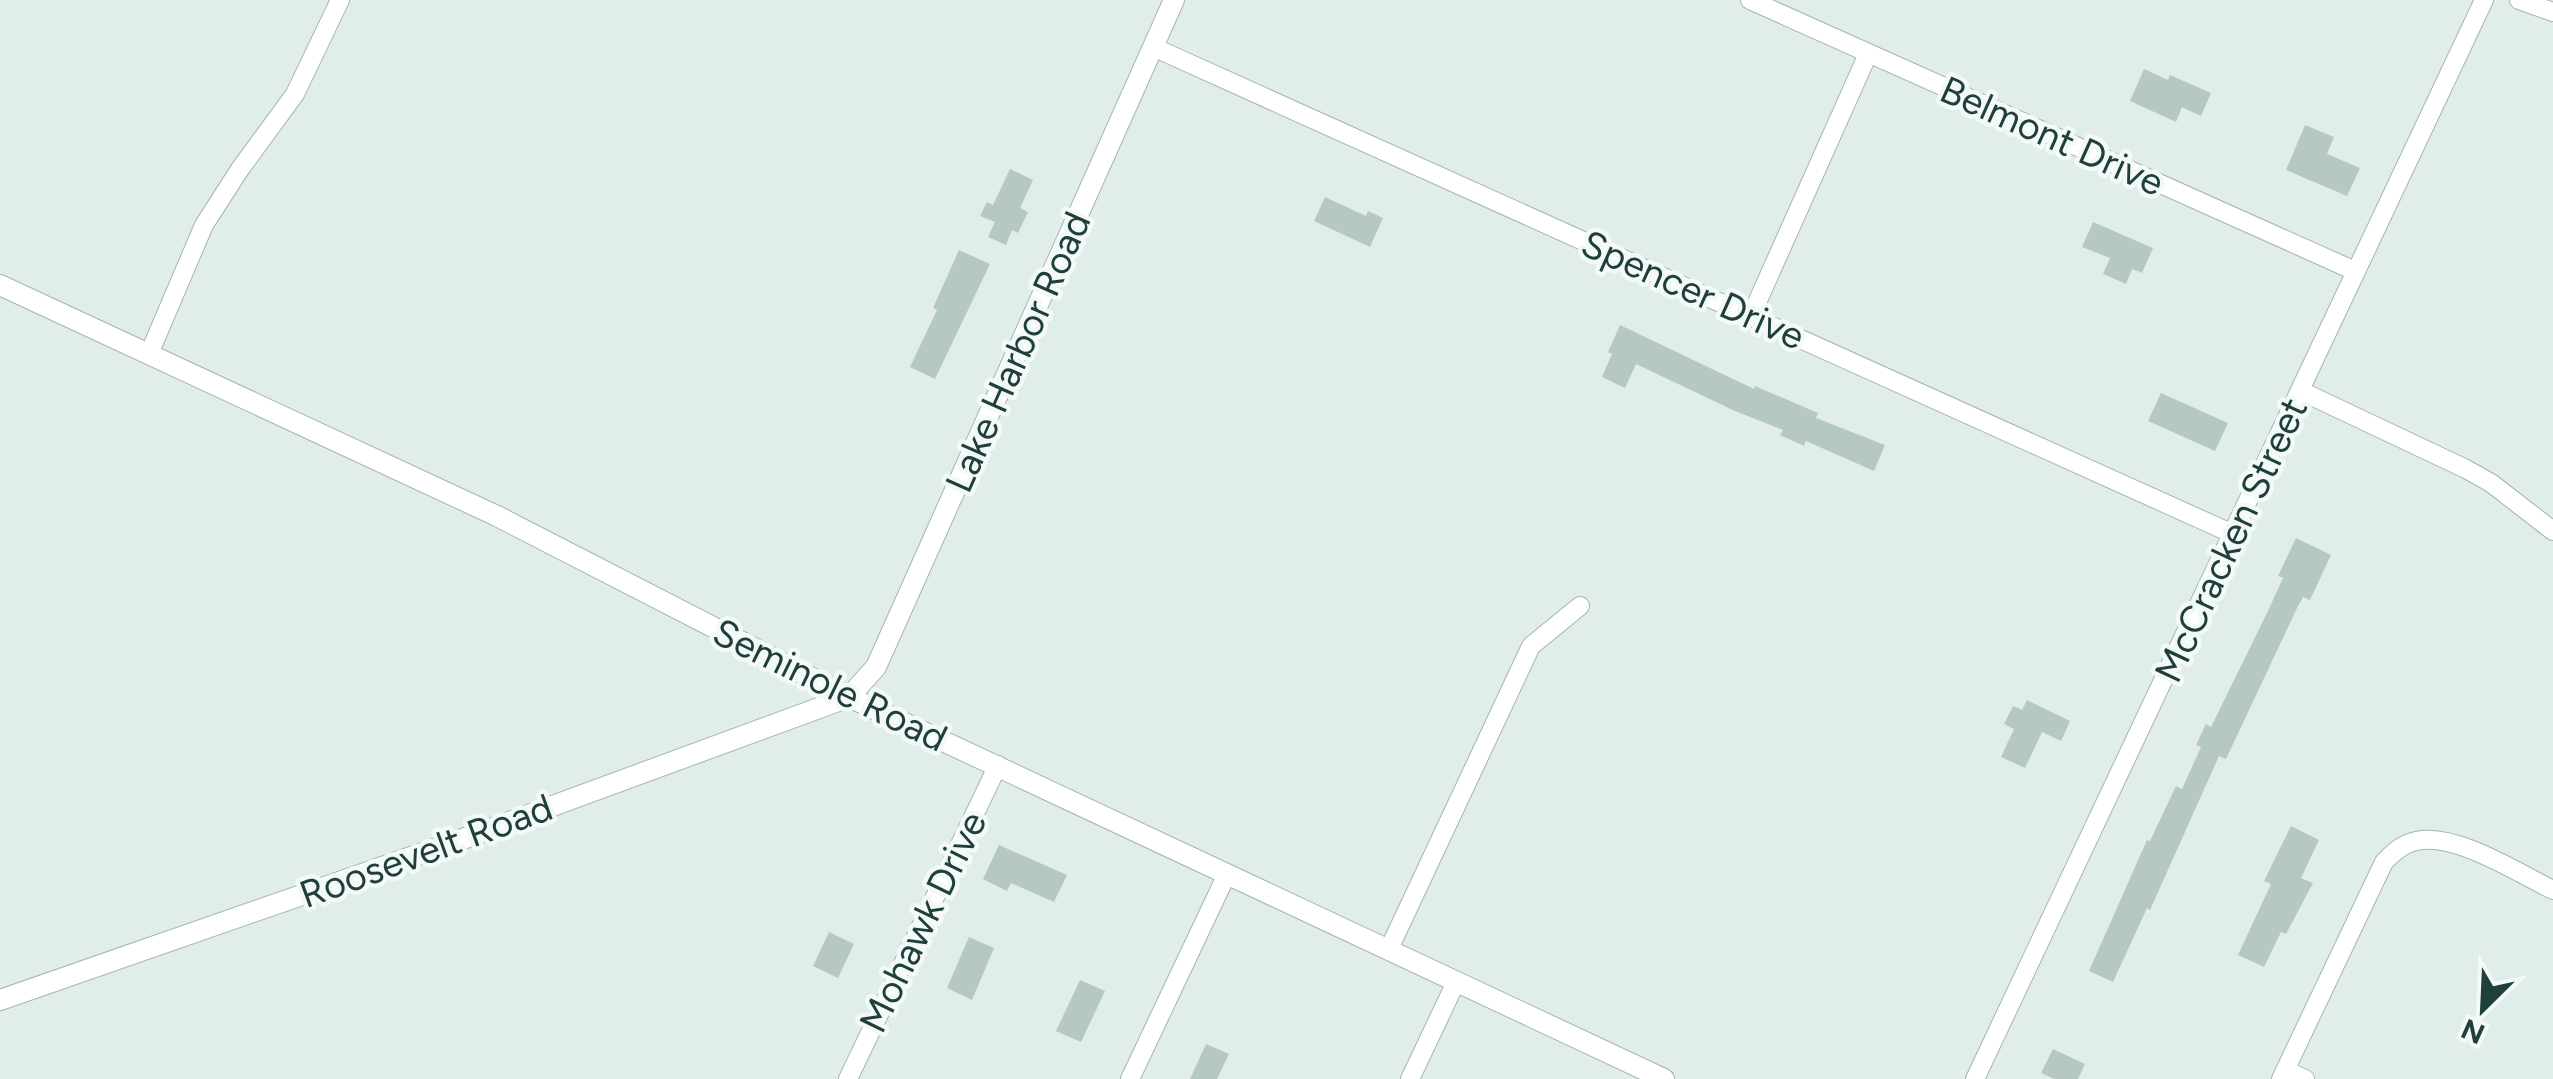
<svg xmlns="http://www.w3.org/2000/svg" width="2553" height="1079" font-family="Figtree,sans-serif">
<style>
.building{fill:#b6c8c4}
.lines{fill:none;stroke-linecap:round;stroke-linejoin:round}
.minor-casing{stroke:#a3b5b2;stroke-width:20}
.tertiary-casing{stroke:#a3b5b2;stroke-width:22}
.minor{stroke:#fff;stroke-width:18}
.tertiary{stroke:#fff;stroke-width:20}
.labels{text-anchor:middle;stroke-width:9;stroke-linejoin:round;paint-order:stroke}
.street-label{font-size:38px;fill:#203f3c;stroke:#f2f9f7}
</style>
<rect width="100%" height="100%" fill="#e1edea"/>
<path class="building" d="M2144,69L2168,80L2170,75L2211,93L2201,116L2182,107L2176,122L2130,101Z
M2305,125L2334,137L2327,154L2360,168L2347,196L2286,170Z
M1010,169L1033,180L1020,208L1028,212L1018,233L1012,230L1006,245L988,237L995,222L980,216L987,202L993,205Z
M1325,197L1366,216L1368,211L1383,218L1370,247L1314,221Z
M2093,222L2153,248L2142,273L2132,269L2126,284L2103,274L2110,258L2082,247Z
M959,250L990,264L935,379L910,367L937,310L933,308Z
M1620,325L1754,389L1755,386L1818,413L1816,418L1885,445L1874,471L1806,441L1804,446L1780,435L1783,430L1735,411L1636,364L1625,388L1602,377L1612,354L1608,352Z
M2161,393L2228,423L2215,451L2148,421Z
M2296,538L2331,555L2310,600L2303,597L2297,608L2226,759L2219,756L2150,910L2147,908L2113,982L2089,971L2147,840L2150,841L2176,786L2182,789L2201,747L2196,745L2206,724L2211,727L2267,613L2283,578L2278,576Z
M2027,700L2070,721L2061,741L2042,732L2025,768L2001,757L2014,729L2004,724L2013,706L2022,710Z
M2291,826L2319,840L2301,878L2313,883L2286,934L2281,932L2264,967L2238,955L2271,884L2264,881Z
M999,845L1067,875L1054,902L1011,883L1007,891L983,879Z
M829,932L854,944L838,978L813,966Z
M969,937L994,948L972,1000L947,988Z
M1080,980L1105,991L1081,1042L1056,1031Z
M1206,1044L1229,1054L1217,1079H1190Z
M2053,1049L2085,1064L2078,1079H2054L2041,1073Z"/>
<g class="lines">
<g class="minor-casing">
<path id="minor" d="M1750,0L2355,271
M2519,0L2553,12
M1153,47L2233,534
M1751,316L1868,54
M149,354L204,225L240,169L295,94L340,0
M2301,391L2466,469L2491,483L2553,531
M1389,949L1531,646L1580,606
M2285,1070L2305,1079
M848,1079L998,765
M1130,1079L1227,874
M1410,1079L1456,982
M1975,1079L2484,0
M2281,1079L2384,862C2394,852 2402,844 2416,841C2455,832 2518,873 2553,890"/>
</g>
<g class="tertiary-casing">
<path id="tertiary" d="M0,285L497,516L849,697L1664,1079
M0,1000L460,840L849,697L876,667L1174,0"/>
</g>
<use href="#minor" class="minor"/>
<use href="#tertiary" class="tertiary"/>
</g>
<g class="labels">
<g class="street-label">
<text transform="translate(2052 136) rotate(24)" y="13">Belmont Drive</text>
<text transform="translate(1693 290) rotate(24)" y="13">Spencer Drive</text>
<text transform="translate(1018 352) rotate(-66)" y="13">Lake Harbor Road</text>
<text transform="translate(2231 540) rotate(-65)" y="13">McCracken Street</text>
<text transform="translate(830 685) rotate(26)" y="13">Seminole Road</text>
<text transform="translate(426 851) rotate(-20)" y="13">Roosevelt Road</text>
<text transform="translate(923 922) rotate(-64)" y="13">Mohawk Drive</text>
</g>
</g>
<g transform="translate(2483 1009) rotate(204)" stroke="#f2f9f7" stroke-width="8" paint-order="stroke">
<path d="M0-8L18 38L0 25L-18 38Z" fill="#203f3c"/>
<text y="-15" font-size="28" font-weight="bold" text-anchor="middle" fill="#203f3c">N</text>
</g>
</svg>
